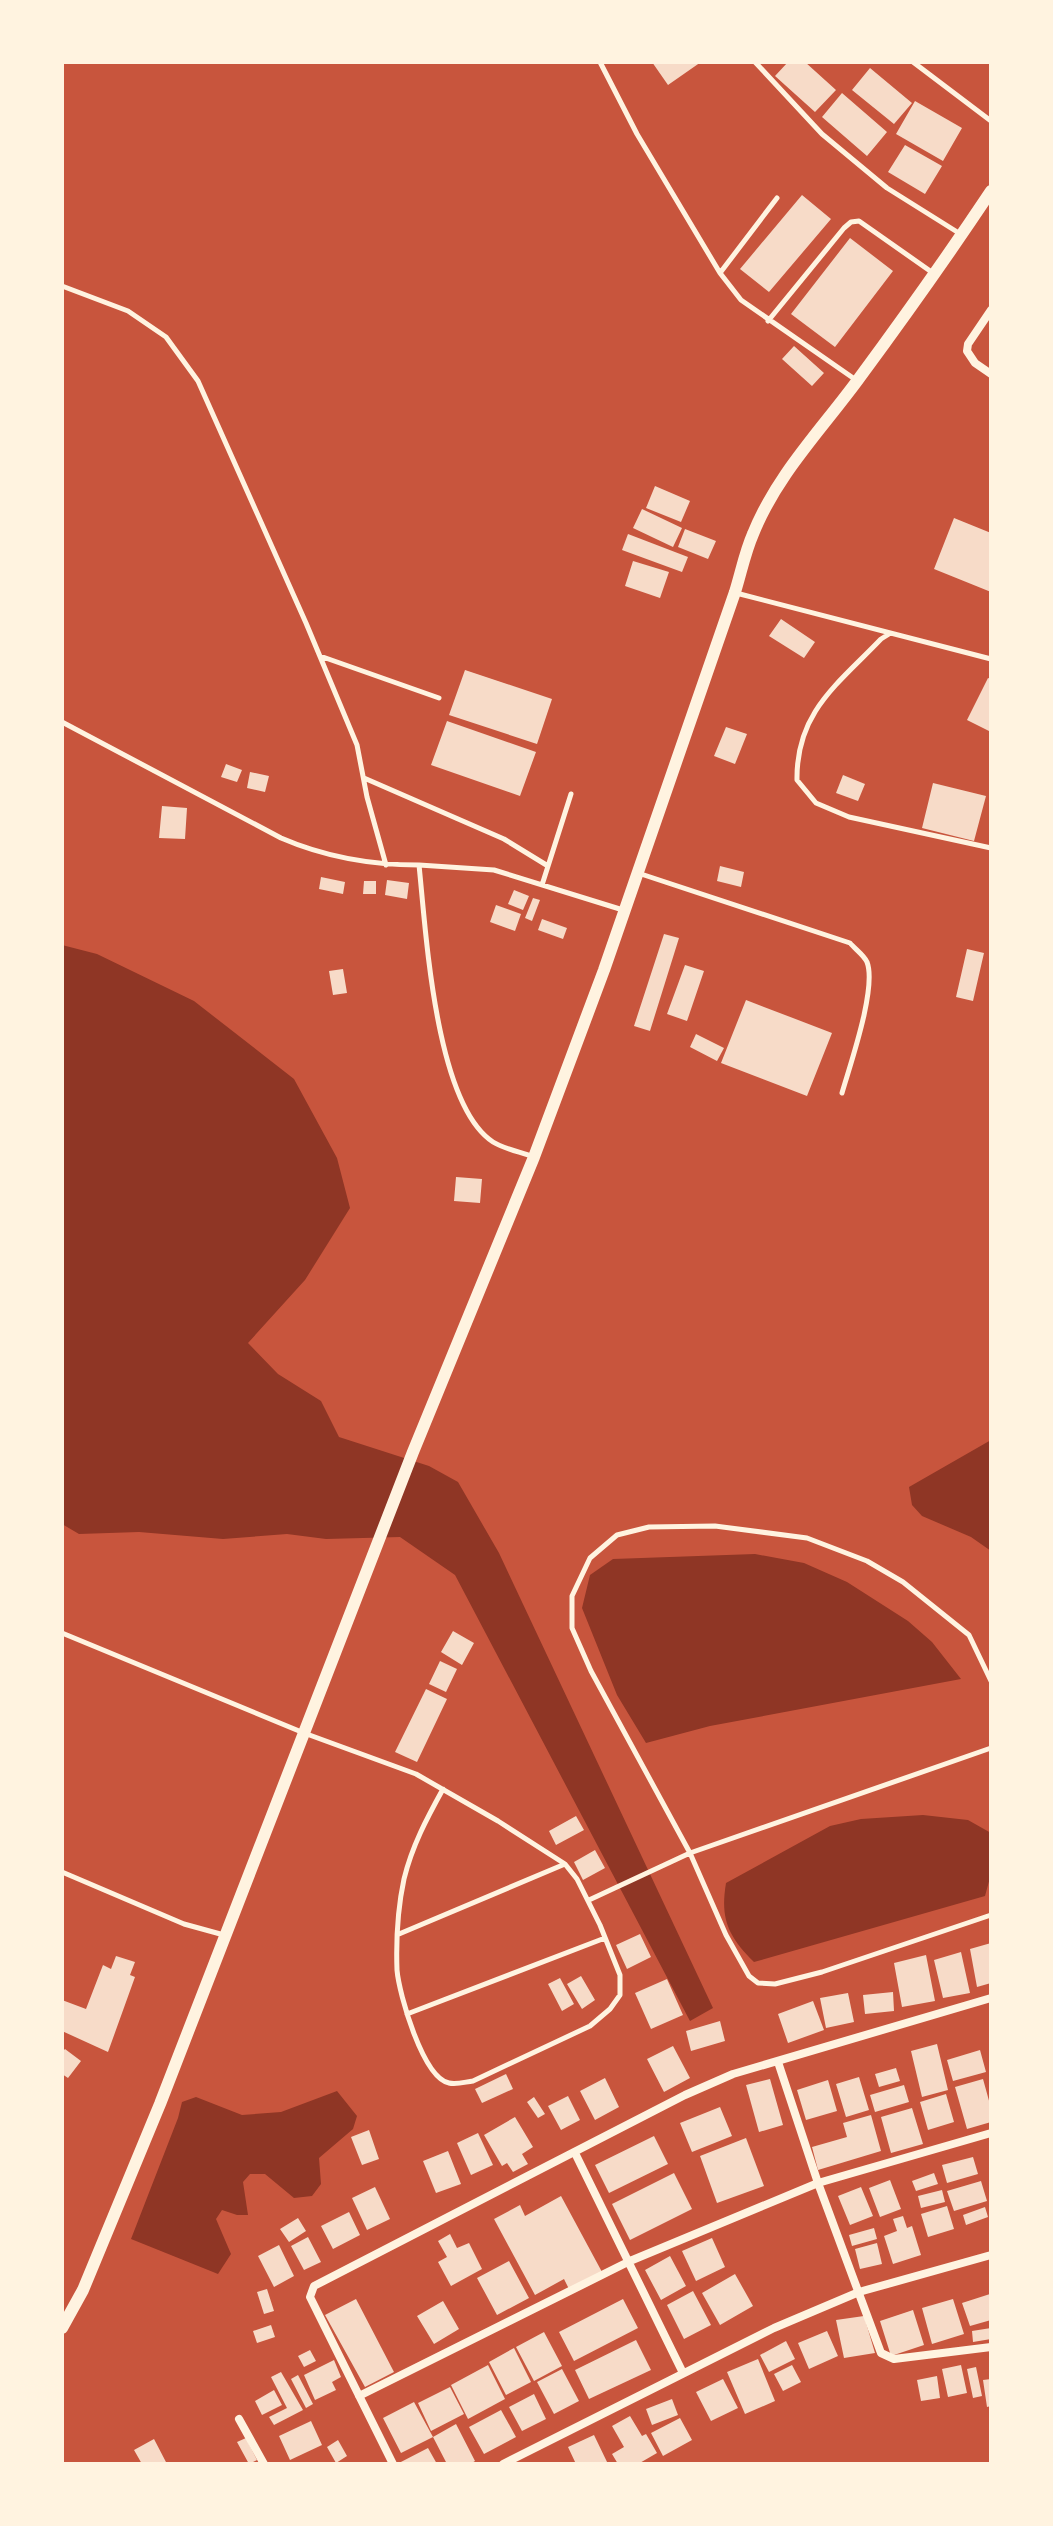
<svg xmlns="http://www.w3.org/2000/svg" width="1053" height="2526" font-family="'Playfair Display',serif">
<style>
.water{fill:#8f3625}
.building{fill:#f7dbc8}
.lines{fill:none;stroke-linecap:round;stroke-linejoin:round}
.service{stroke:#fff3e0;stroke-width:5}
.minor{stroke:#fff3e0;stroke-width:8}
.tertiary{stroke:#fff3e0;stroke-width:12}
</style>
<rect width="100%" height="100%" fill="#c8553d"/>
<path class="water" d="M62,945L97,954L194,1001L294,1079L337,1158L350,1208L305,1280L248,1343L278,1374L321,1401L339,1437L429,1466L458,1482L499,1553L713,2008L690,2021L455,1575L400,1537L326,1539L287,1534L223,1539L139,1532L79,1534L62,1524Z
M991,1440V1551L971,1537L922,1516L912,1505L909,1487Z
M755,1554L804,1563L847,1582L908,1621L932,1642L961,1679L710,1726L646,1743L617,1695L582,1608L590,1575L613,1559Z
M923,1815L968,1820L991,1833V1874L985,1896L754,1962C728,1936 720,1919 726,1883L830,1826L861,1819Z
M337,2091L357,2116L353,2129L319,2158L321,2184L312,2196L294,2198L265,2174H250L243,2182L248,2215H237L222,2210L216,2219L231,2254L218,2274L131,2239L178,2118L182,2102L196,2097L242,2115L281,2112Z"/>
<path class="building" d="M652,62H701L668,85Z
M788,62H805L836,90L815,112L775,76Z
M870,68L912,103L894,124L852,90Z
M842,93L887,132L867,156L822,117Z
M915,101L962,128L943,161L896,134Z
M905,145L942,166L925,194L888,172Z
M802,195L831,219L769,292L740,269Z
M850,238L893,271L835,347L791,314Z
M794,346L824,373L812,386L782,359Z
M655,486L690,501L681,522L646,508Z
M642,509L682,528L673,547L633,528Z
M954,518L991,533V592L934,569Z
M685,529L716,541L708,559L678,547Z
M628,534L688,557L682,572L622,550Z
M633,561L669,572L660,598L625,586Z
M781,619L815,642L804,658L769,636Z
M465,670L552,699L537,744L449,715Z
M988,678L991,679V732L967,720Z
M447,721L536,752L520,796L431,765Z
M726,727L747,734L735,764L714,756Z
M226,764L242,770L237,782L221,777Z
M250,772L269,776L265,792L247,788Z
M843,775L865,784L858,801L836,793Z
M933,783L986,796L974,841L922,828Z
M162,806L187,808L185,839L159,838Z
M720,866L744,872L741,887L717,881Z
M321,877L345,882L343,894L319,889Z
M387,880L409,883L407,899L385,895Z
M364,881H376V894H363Z
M514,890L529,896L523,910L508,904Z
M533,898L540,900L532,921L525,918Z
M496,905L521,914L515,931L490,922Z
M542,919L567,928L563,939L538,930Z
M664,934L679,938L650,1031L634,1026Z
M967,949L984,953L973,1001L956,997Z
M685,965L704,971L687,1021L667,1014Z
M343,969L347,993L333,995L329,971Z
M746,1000L832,1033L807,1096L721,1063Z
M696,1034L724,1048L717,1061L690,1047Z
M456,1177L482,1179L480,1203L454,1201Z
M453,1631L474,1643L462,1665L441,1652Z
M440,1661L457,1669L446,1692L429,1684Z
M426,1689L447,1699L417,1762L395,1752Z
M576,1816L584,1830L556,1845L549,1831Z
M595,1850L605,1868L583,1880L574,1862Z
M640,1934L651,1957L627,1969L616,1945Z
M991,1943V1983L977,1987L970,1949Z
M961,1952L970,1993L943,1998L934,1960Z
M926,1955L935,2001L902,2007L894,1963Z
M116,1956L135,1962L130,1975L135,1977L108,2052L62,2031V2000L86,2009L103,1965L111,1969Z
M581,1976L595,2000L582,2009L567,1984Z
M560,1978L574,2004L562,2011L548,1984Z
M667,1979L683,2015L651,2029L635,1993Z
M893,1992L894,2011L865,2014L863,1995Z
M848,1993L854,2022L826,2028L820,1998Z
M813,2001L824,2030L788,2043L778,2014Z
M720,2021L725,2041L691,2051L686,2031Z
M937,2044L948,2090L922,2097L911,2051Z
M673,2046L690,2078L664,2092L647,2059Z
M65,2049L81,2061L68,2078L62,2074V2052Z
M980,2050L986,2072L953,2081L947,2060Z
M896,2068L900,2081L879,2087L875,2074Z
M506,2074L513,2089L482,2103L475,2089Z
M859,2077L869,2110L846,2117L836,2084Z
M605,2078L619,2107L595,2120L580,2091Z
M770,2079L783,2125L759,2132L746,2085Z
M983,2079L991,2108V2122L967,2129L955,2087Z
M828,2080L837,2111L806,2120L797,2090Z
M904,2085L909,2102L875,2112L870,2095Z
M946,2094L954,2122L928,2130L920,2102Z
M568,2096L580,2120L561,2130L548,2106Z
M534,2097L545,2114L538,2118L527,2102Z
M720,2107L732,2136L692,2152L680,2123Z
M912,2108L923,2144L891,2153L881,2117Z
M871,2115L881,2151L818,2170L812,2147L847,2137L843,2123Z
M515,2117L533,2147L522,2154L528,2164L513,2172L507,2163L502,2166L484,2135Z
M369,2130L379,2159L362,2165L351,2137Z
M478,2133L493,2165L471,2175L457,2143Z
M654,2136L668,2164L609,2193L595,2165Z
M746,2138L764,2186L717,2203L700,2156Z
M448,2151L461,2184L436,2193L423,2161Z
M973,2157L978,2174L947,2183L942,2165Z
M674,2173L692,2209L630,2240L612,2204Z
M934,2173L938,2184L916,2191L912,2181Z
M890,2180L901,2209L880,2217L869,2188Z
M981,2181L987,2201L954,2211L947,2191Z
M375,2187L390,2219L367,2230L352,2198Z
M861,2187L873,2216L850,2225L838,2196Z
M942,2190L945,2202L921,2208L918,2196Z
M561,2196L602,2272L569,2289L564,2279L535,2295L494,2219L520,2205L525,2216Z
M947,2206L954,2229L928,2237L921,2214Z
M985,2207L988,2217L966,2225L963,2215Z
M349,2212L360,2235L333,2249L321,2226Z
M903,2216L907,2228L912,2226L921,2255L893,2264L884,2236L897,2231L893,2219Z
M298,2218L306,2231L289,2242L280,2229Z
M874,2228L877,2239L852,2246L849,2235Z
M450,2234L457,2248L469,2243L482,2269L451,2286L438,2262L447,2257L438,2241Z
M308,2237L321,2262L304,2270L291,2246Z
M712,2238L725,2267L696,2281L682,2251Z
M877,2243L882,2264L860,2269L855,2249Z
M279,2245L294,2276L274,2287L258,2256Z
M670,2256L686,2286L661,2300L645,2270Z
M509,2261L529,2298L497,2315L477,2278Z
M735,2274L753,2306L720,2325L702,2293Z
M267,2289L274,2311L264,2314L257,2292Z
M693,2291L711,2325L684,2339L667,2305Z
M990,2294L991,2320L970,2326L962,2303Z
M356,2299L394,2372L365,2387L325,2315Z
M623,2299L638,2328L574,2361L559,2332Z
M953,2299L964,2334L932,2344L922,2308Z
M443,2301L459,2329L434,2344L417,2316Z
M913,2310L924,2345L891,2356L880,2321Z
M864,2316L875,2353L844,2358L836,2320Z
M271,2325L275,2337L257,2343L253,2331Z
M991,2328V2339L973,2342L972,2331Z
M827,2331L838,2356L809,2369L798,2343Z
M544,2332L562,2366L534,2381L516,2347Z
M636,2340L651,2370L589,2399L575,2370Z
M786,2341L795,2359L769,2372L760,2355Z
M514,2348L531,2382L506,2395L489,2362Z
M310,2350L316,2361L304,2367L298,2356Z
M758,2359L775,2401L745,2414L727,2372Z
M334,2360L341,2377L332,2382L336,2390L315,2400L304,2375Z
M488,2365L505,2399L468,2419L451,2385Z
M792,2365L801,2382L783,2391L774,2374Z
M961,2365L967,2393L948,2397L942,2369Z
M976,2367L982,2396L973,2398L967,2369Z
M562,2369L579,2401L554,2414L537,2382Z
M281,2372L303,2410L274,2425L269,2417L287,2408L271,2377Z
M298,2375L313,2404L306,2408L291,2379Z
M937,2376L940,2398L921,2401L917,2380Z
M723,2379L738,2408L711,2421L696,2392Z
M991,2379V2406L987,2407L983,2380Z
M450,2387L464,2414L431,2431L418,2403Z
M274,2390L282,2405L262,2415L255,2401Z
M534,2394L546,2419L522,2431L509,2407Z
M672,2399L678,2415L652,2425L646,2409Z
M414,2402L433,2437L456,2424L475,2461L470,2464H447L433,2437L401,2453L383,2418Z
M501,2410L516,2437L484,2454L469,2427Z
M630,2416L642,2436L646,2434L657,2453L638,2464H618L612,2454L624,2447L612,2426Z
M680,2418L692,2440L663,2456L651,2433Z
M311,2421L322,2445L290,2460L279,2436Z
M594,2435L608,2464H576L568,2447Z
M246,2438L257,2460L249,2464L237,2442Z
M154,2439L167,2464H142L134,2450Z
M338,2440L347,2456L336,2463L327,2447Z
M428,2448L437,2464H397Z"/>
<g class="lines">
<path class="service" d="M600,62L637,134L720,273L741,300L856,380
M755,62L822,134L887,188L962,235
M913,62L991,121
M720,273L777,198
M62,286L128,311L166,337L198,381L306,623L357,745L367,797L386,865
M768,321L844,228L851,222L859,221L933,273
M736,593L991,659
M889,634L881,639C838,684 796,712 797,780L816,803L849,817L991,848
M320,656L439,698
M62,722L281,838C325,857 371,865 419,865C426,931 435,1104 493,1142C504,1149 521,1152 534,1157
M364,778L504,839L548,866
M419,865L494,870L623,910
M638,873L850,943C855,949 864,955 867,962C877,988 850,1065 842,1093
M542,885L571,794
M62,1633L304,1733L416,1774L498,1821L565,1864L577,1879L600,1925L620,1975V1995L610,2009L590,2026L473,2081C465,2082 456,2085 449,2083C423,2078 399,1994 397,1970C396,1941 398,1907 404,1879C412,1846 427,1818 443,1789
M991,1681L969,1635L903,1582L867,1561L807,1538L715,1526L649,1527L617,1535L590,1558L572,1596V1628L591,1671L690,1853L726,1935L749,1976L758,1983L775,1984L822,1972L991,1915
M62,1872L184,1924L224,1935
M589,1900L690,1853L991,1748
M399,1934L565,1864
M407,2014L605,1938"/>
<path class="minor" d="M991,310L968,344L967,351L975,363L991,374
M778,2062L818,2183L881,2353L894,2359L991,2347
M575,2153L683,2373
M359,2396L630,2261L818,2183L991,2133
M239,2419L264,2464
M393,2464L310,2297L314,2286L685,2095L733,2074L991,1998
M503,2464L774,2328L859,2292L991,2255"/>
<path class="tertiary" d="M62,2328L83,2290L160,2104L413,1452L534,1157L604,970L735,592C741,573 745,552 753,534C777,474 823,428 860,377C905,316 949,254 991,191"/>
</g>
<rect width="1053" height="2526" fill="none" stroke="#fff3e0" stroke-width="128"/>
</svg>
